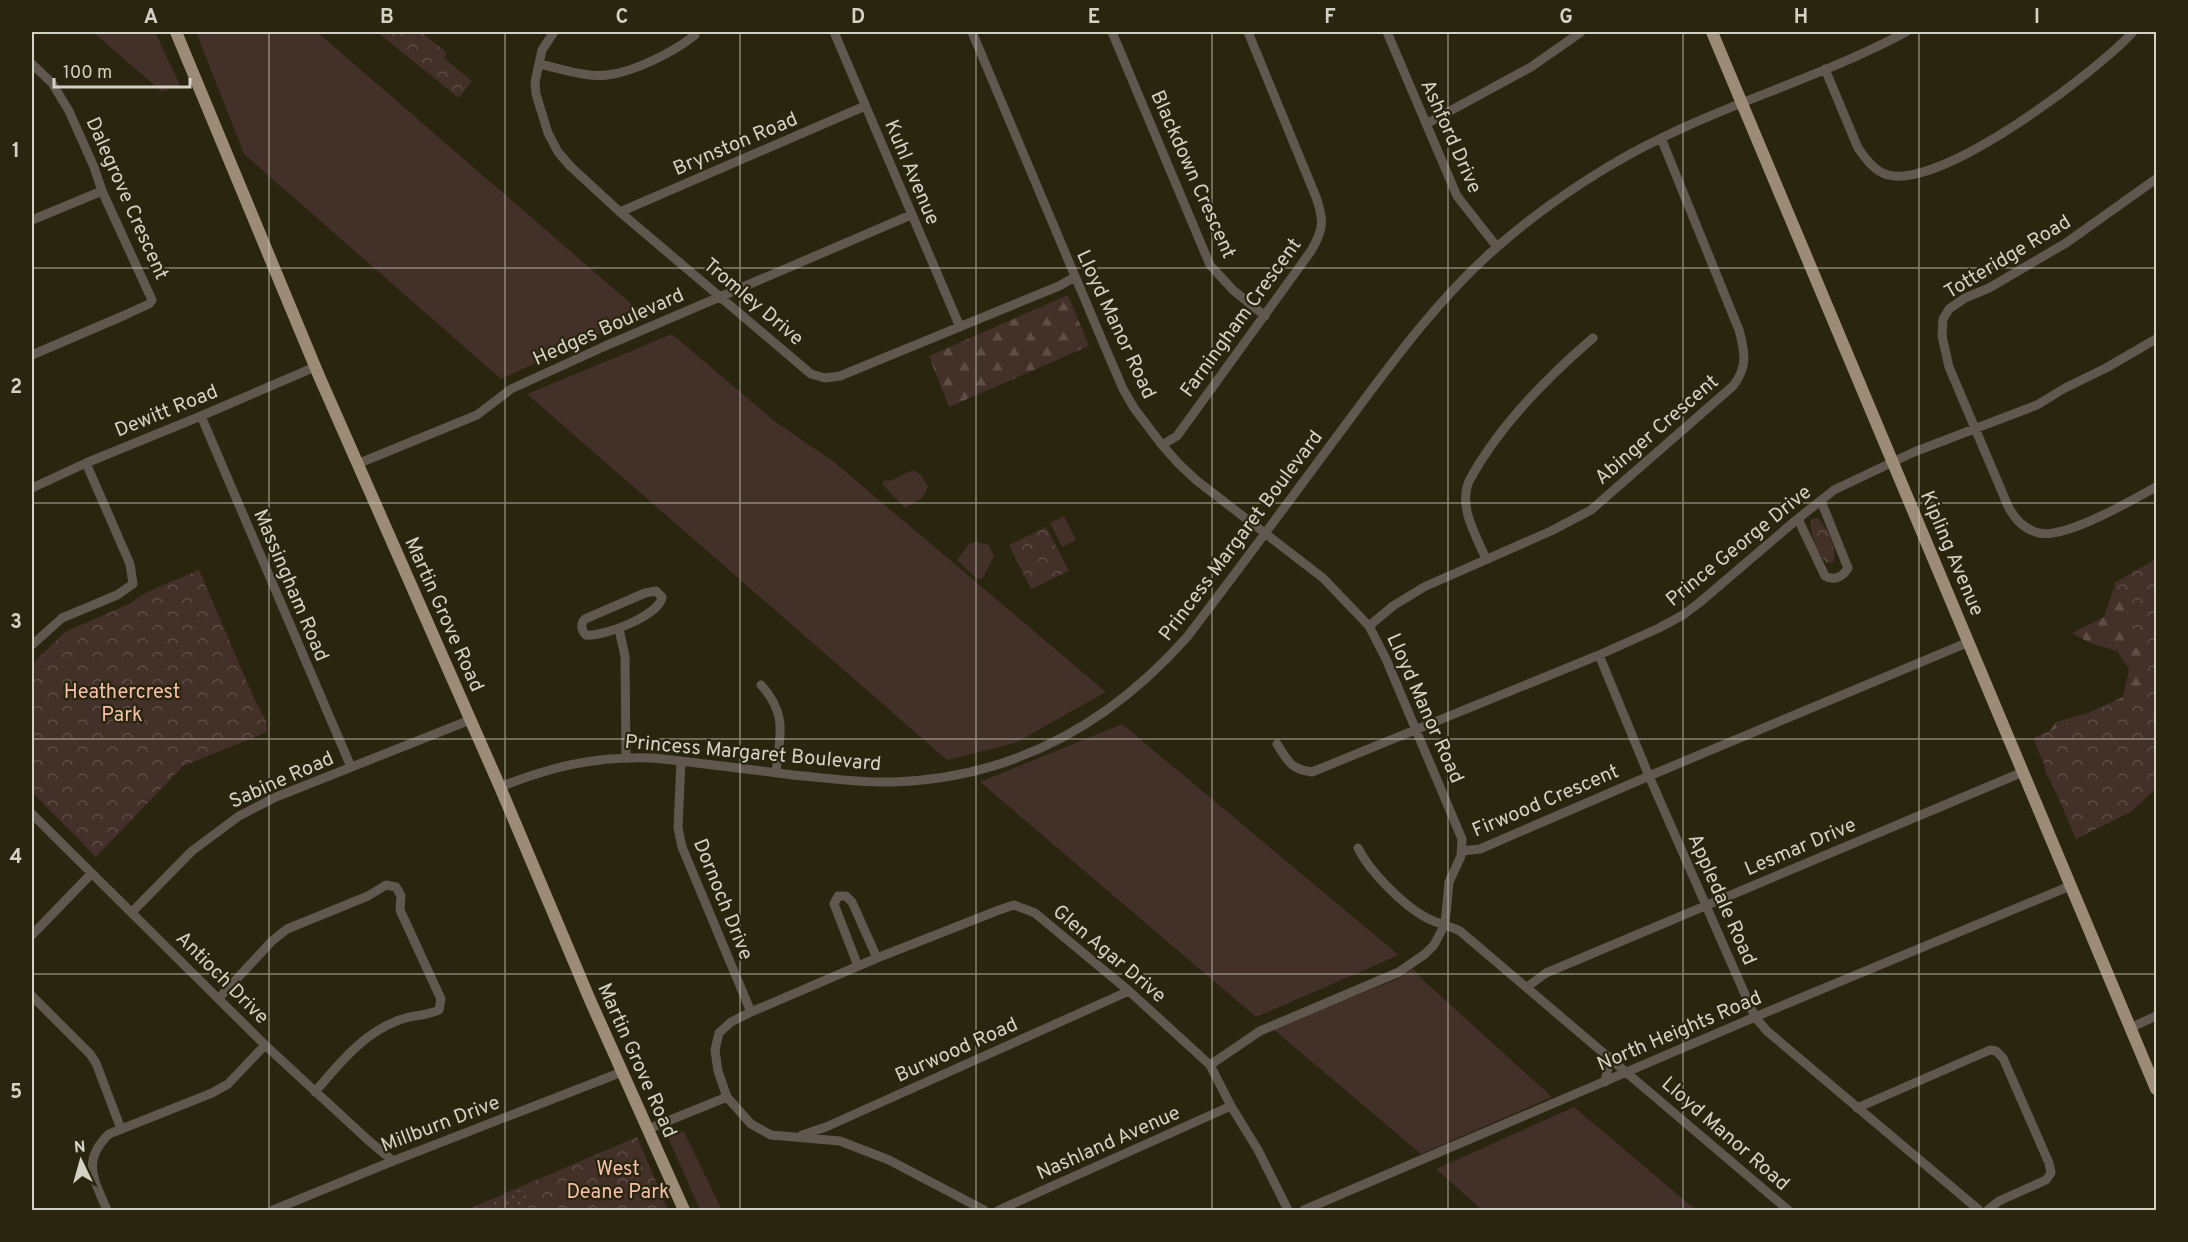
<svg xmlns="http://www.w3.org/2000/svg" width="2188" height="1242" font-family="Overpass,sans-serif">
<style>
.grass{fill:#433028}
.forest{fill:url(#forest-firs)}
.park{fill:url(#park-crowns)}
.garden{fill:url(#garden-dots)}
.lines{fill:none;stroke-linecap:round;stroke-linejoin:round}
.minor{stroke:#60584e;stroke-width:9}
.major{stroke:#9c8b76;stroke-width:12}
.grid{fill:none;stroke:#d4d2c4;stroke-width:1.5;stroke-opacity:0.55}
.labels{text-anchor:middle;stroke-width:4.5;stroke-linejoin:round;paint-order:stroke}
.street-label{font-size:20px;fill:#d4d2c4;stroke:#29250f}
.park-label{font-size:20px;fill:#f7c0a7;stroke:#29250f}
.neatline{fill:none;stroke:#d4d2c4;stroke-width:2}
.grid-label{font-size:20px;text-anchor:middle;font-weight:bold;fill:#d4d2c4}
</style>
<defs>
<pattern id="forest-firs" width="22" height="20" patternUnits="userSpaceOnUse" patternTransform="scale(1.5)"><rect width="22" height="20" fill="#433028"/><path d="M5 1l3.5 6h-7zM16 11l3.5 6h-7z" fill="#5d4d46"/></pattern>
<pattern id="park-crowns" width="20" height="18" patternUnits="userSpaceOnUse" patternTransform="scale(1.5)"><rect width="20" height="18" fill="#433028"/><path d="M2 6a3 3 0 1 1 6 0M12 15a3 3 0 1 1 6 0" fill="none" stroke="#5d4d46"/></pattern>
<pattern id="garden-dots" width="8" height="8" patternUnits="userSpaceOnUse" patternTransform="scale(1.5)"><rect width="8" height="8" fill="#433028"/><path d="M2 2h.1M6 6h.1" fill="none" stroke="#5d4d46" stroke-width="1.8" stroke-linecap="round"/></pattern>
</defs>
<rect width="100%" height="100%" fill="#29250f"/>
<path class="grass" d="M93,32H155L180,85L162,92Z
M196,32H317L643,314L501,379L244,154Z
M672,334L773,420L834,462L1106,692L1015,743L947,760L527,394Z
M913,470L921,475L928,486C925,499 916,502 905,508L883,485V481L892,480Z
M1064,516L1076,540L1062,547L1050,523Z
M975,542L989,545L994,556L982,579H977L957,560L969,544Z
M1122,724L1399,955L1256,1017L980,782Z
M1413,969L1422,979L1552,1097L1421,1154L1273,1029L1395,980Z
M1574,1107L1696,1210H1482L1436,1169Z
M684,1132L722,1210H700L666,1133Z"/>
<path class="forest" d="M1068,295L1089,346L949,407L929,356Z
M2156,563V750L2061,801L2045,771L2043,741L2056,722L2088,713L2123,697L2129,669L2117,651L2090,643L2072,633L2104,617L2115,584Z"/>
<path class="park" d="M377,32H421L447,53L444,58L472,81L459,98Z
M1818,518C1826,525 1839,552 1833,562L1827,563C1819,555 1807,530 1812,519Z
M1046,527L1069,571L1031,589L1009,545Z
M2156,559V684L2114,583Z
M199,570L253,696L266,721L267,732L183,766L96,857L32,792V664L65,632L131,603L147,592Z
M2156,686V788L2131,812L2076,839L2033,738Z
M637,1137L668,1210H466Z"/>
<path class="garden" d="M528,1187L529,1210H471Z"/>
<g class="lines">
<path class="minor" d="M554,32L542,50L535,82L536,94L548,133L558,152L570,166L620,212L811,374L825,378L840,376L1059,286L1075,277
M834,32L960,327
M972,32L1102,340L1123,389L1134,408L1162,445L1179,464L1196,480L1323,578L1369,626L1386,659L1462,839L1461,856L1449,882L1445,924L1434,945L1425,954L1399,972L1260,1031L1210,1065
M1112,32L1210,265L1233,290L1265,316
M1387,32L1457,196L1497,247
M32,64L52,83L69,111L94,167L102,191L152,300L149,304L125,315L32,355
M539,64C559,68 588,78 607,75C634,72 674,52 695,35
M1825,69L1858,148C1865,158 1875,172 1888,175C1943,189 2096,72 2133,32
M1426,124L1531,67L1581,32
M2156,179L2066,243L1989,288L1965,298L1949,309L1943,319L1942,336L1949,367L2008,506C2015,519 2023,529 2039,533C2066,539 2132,500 2156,487
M620,212L865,106
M32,220L102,191
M201,416L351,767
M1162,445L1177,436L1311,251C1324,229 1324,220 1316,197L1248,32
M357,464L477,415L511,389L603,347L911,215
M32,488L86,463L201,416L315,367
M1798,519L1825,576C1834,581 1843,577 1848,568L1821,501
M1486,559C1476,535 1458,507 1469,481C1499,426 1545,379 1593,338
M656,591L662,597C660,615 604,637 586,635C581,630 580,624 585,619L645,593Z
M1369,626L1393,606L1424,587L1551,531L1591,510L1733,386C1748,367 1745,352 1739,330L1661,138
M619,629L625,656L626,757
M32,645L62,618L117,595L133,584L130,564L86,463
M1599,655L1649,776L1755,1017L1767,1031L1979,1210
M761,685C788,714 780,737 776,772
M1277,744C1288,761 1290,769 1312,772L1599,655L1659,628L1683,615L1699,603L1795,521L1834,490L1914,452L2037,405L2065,388L2106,368L2156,339
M681,761L678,828L682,847L751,1012
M500,787C553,766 596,756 653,758C700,763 747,769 793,775C827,778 860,783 893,782C1013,778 1109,725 1187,637C1236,573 1284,508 1332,443C1383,375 1432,304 1497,247C1531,217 1568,191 1606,168C1700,110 1809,84 1906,32
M32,814L265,1045L368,1140L393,1161
M1358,848C1369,871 1403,905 1425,917C1436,923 1449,926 1460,931L1788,1210
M1462,851L1480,849L1649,776L1969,642
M132,912L192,851L239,816L276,797L470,720
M32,935L91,874
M858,966L834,904L838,896H846L852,902L877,958
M1527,987L1546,973L2023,772
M32,996L90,1054L96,1063L121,1129
M219,998L272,941L287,929L368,896L386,885L396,887L401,896L400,910L441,999L439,1010C426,1016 412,1015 399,1020C363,1033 339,1064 315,1092
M2130,1028L2156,1016
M1605,1082L1610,1057
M1857,1108L1990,1050L1996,1051L2003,1058L2049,1163L2051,1173L2046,1180L1999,1201L1988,1210
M648,1129L727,1097
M802,1135L826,1127L1129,991
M107,1210C94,1179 81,1161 109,1134L212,1093L228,1084L265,1045
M273,1210L393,1161L622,1072
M984,1210L889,1160L840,1141L771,1135L751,1124L727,1097L718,1071L715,1050L719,1033L731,1022L751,1012L877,958L999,910L1014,905L1035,913L1129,991L1210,1065L1231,1106L1258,1150L1288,1210
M999,1210L1231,1106
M1304,1210L1755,1017L2070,886"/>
<path class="major" d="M176,32L319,376L500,787L590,1000L684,1210
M1712,32L2156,1089"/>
</g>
<path class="grid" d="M269,32V1210M505,32V1210M740,32V1210M976,32V1210M1212,32V1210M1448,32V1210M1683,32V1210M1919,32V1210M32,268H2156M32,503H2156M32,739H2156M32,974H2156"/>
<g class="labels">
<g class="street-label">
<text transform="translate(1452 136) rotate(66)" y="7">Ashford Drive</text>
<text transform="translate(735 143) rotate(-23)" y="7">Brynston Road</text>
<text transform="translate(913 172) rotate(67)" y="7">Kuhl Avenue</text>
<text transform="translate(1194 174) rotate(66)" y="7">Blackdown Crescent</text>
<text transform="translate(128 198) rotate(66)" y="7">Dalegrove Crescent</text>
<text transform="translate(2007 256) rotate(-31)" y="7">Totteridge Road</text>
<text transform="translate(754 301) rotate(40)" y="7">Tromley Drive</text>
<text transform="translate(1240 317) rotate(-54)" y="7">Farningham Crescent</text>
<text transform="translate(1117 324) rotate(65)" y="7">Lloyd Manor Road</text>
<text transform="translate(608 326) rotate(-24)" y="7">Hedges Boulevard</text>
<text transform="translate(166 410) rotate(-22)" y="7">Dewitt Road</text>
<text transform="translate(1656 429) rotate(-41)" y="7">Abinger Crescent</text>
<text transform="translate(1240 535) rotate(-53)" y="7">Princess Margaret Boulevard</text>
<text transform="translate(1738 545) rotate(-39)" y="7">Prince George Drive</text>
<text transform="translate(1953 553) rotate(67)" y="7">Kipling Avenue</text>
<text transform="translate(292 585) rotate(67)" y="7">Massingham Road</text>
<text transform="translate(445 614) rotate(66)" y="7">Martin Grove Road</text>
<text transform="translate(1426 708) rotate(66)" y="7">Lloyd Manor Road</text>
<text transform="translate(753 752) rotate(5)" y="7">Princess Margaret Boulevard</text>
<text transform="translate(281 779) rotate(-24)" y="7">Sabine Road</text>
<text transform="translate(1545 800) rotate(-23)" y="7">Firwood Crescent</text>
<text transform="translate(1800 846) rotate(-23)" y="7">Lesmar Drive</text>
<text transform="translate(724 899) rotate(68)" y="7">Dornoch Drive</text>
<text transform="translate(1723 899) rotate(66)" y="7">Appledale Road</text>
<text transform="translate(1110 953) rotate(40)" y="7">Glen Agar Drive</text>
<text transform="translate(223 977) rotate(45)" y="7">Antioch Drive</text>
<text transform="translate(1679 1030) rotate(-23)" y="7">North Heights Road</text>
<text transform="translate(956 1049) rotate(-24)" y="7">Burwood Road</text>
<text transform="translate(638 1060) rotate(66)" y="7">Martin Grove Road</text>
<text transform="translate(440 1123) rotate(-21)" y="7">Millburn Drive</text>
<text transform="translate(1726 1133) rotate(41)" y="7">Lloyd Manor Road</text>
<text transform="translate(1108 1142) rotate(-24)" y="7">Nashland Avenue</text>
</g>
<g class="park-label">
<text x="122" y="698">Heathercrest<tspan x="122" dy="23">Park</tspan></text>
<text x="618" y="1175">West<tspan x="618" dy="23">Deane Park</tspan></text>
</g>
</g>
<rect width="2188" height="1242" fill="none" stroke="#29250f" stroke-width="66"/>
<g transform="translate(81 1161) rotate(355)" stroke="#29250f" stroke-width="4.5" paint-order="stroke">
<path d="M0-4.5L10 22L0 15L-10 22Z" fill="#d4d2c4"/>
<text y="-9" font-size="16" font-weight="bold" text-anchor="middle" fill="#d4d2c4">N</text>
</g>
<path d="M54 78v9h136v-9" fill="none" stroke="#d4d2c4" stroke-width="3"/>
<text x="63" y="78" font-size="18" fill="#d4d2c4" stroke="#29250f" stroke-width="4.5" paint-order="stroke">100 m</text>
<rect x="33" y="33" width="2122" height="1176" class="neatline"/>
<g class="grid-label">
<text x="151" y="23">A</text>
<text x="387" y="23">B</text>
<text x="622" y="23">C</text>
<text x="858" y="23">D</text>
<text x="1094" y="23">E</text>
<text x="1330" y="23">F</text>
<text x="1566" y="23">G</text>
<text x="1801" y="23">H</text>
<text x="2037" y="23">I</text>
<text x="16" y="157">1</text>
<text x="16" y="393">2</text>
<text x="16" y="628">3</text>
<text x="16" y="863">4</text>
<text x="16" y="1098">5</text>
</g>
</svg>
